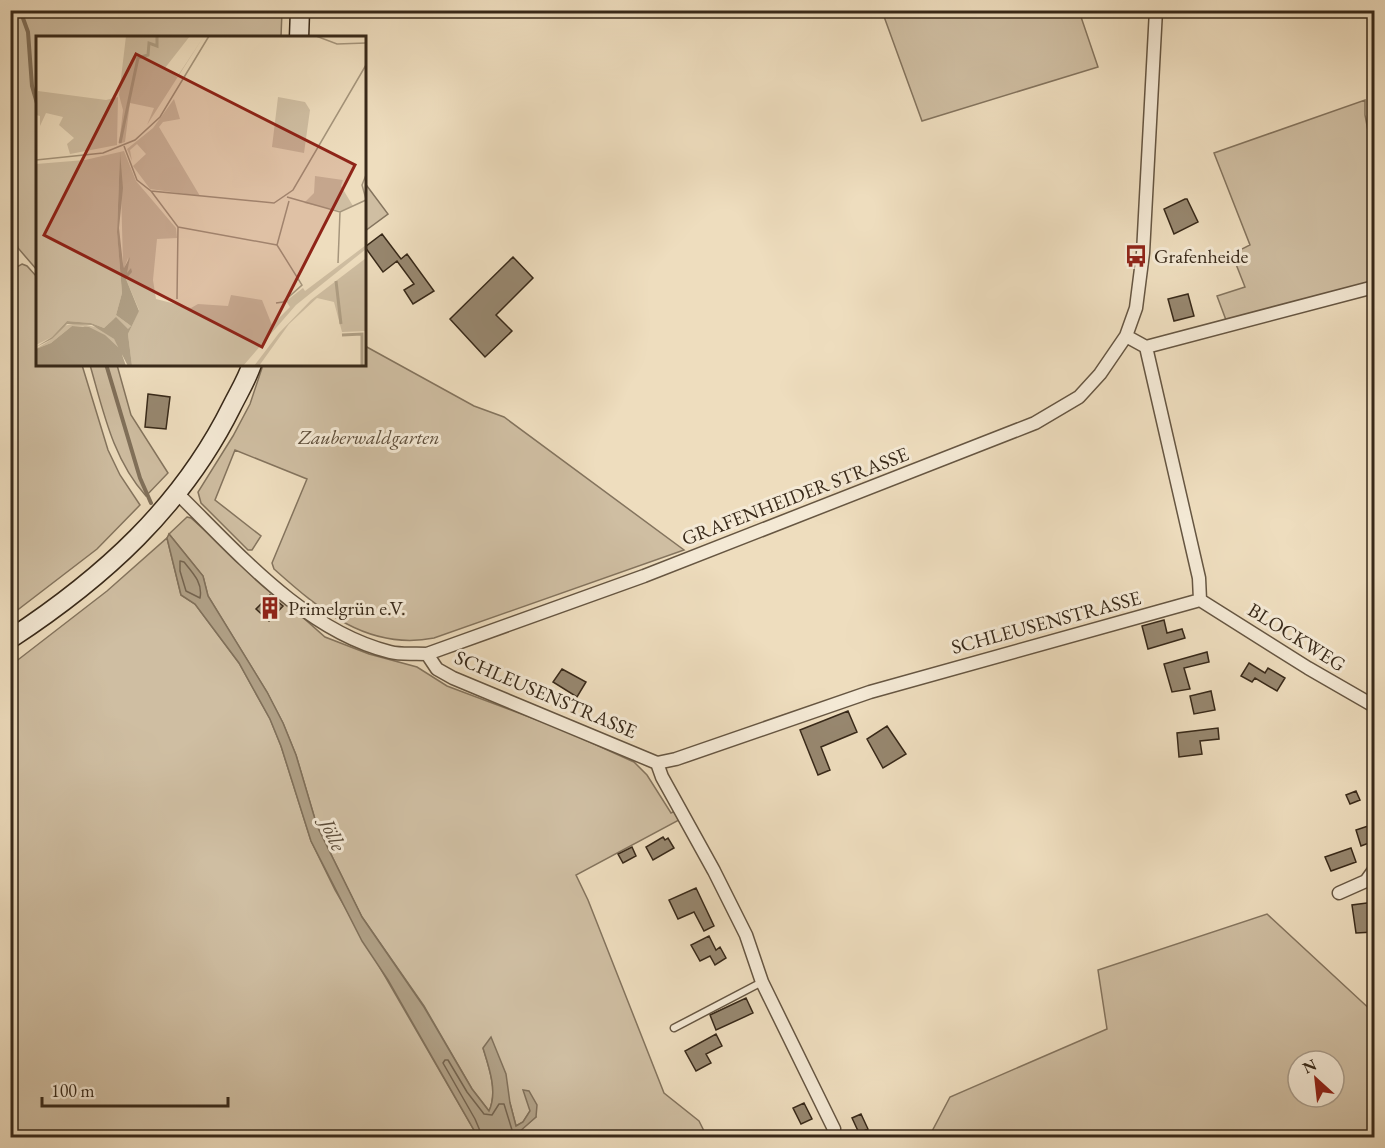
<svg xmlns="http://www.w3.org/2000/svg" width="1385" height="1148" font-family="'EB Garamond',serif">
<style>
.green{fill:#cfbea2;stroke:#84745e;stroke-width:1.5;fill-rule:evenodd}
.water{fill:#b0a086;stroke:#80705a;stroke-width:1.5}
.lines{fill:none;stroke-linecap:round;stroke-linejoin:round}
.shore{stroke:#746450;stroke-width:1.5}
.stream{stroke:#80705a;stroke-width:4}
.building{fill:#97876f;stroke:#382919;stroke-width:1.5}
.service-casing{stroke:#665642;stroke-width:9}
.minor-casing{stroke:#665642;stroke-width:15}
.secondary-casing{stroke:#382919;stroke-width:21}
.service{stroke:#f4e9d5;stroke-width:6}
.minor{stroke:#f4e9d5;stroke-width:12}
.secondary{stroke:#f4e9d5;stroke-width:18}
.labels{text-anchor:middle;stroke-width:6;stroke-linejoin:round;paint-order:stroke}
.poi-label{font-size:20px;fill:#382919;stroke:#f4e9d5;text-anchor:start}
.park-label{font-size:20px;font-style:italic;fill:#5e4e3b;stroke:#f4e9d5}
.street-label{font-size:20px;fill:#382919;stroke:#f4e9d5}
.water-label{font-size:21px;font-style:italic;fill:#5c4d3a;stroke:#f4e9d5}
.inset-river{fill:none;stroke:#b0a086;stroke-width:3}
.inset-road{fill:none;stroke:#a5957c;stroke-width:1.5}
.view{fill:#8f2418;fill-opacity:0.15;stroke:#8f2418;stroke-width:3}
.inset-edge{fill:none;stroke:#382919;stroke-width:3}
</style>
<rect width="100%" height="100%" fill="#eeddbe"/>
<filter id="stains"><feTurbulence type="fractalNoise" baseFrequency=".00333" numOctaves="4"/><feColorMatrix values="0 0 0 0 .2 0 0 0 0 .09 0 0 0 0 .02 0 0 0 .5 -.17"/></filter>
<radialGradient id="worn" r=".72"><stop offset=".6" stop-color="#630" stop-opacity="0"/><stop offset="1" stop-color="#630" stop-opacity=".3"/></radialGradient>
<path class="green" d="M10,11H282L281,37L38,38L37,270L18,248L11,225Z
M882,11H1079L1098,67L922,121Z
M1365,100V115L1369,136L1374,140V281L1226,320L1217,296L1245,287L1232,254L1250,245L1214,153Z
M364,182L388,214L365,231H364Z
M22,264L27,266L37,277L38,364L82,365L108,450L120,475L140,505L97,549L11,615L10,274L15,268Z
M365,346L474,406L504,417L684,550L434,638C368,651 320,610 274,569L272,563L307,479L235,450L215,500L261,536L252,550H248L201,503L198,492L233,436L250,404L263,365L364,364Z
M90,365H117L131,415L168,473L146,496C113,460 103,410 90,365Z
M187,517L191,518L325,637L369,654L417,667L447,686L561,729L634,762L647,775L671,813L675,811L679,820L576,875L588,900L664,1093L699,1121L707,1137H519L517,1133L536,1117L530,1111L523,1122L516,1126L510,1103L483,1048C489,1067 498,1092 489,1111L472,1089L424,1006L362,917L317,826L296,755L283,723L267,692L208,596L203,576L169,534Z
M167,538L181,595L195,604L239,663L270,719L281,746L311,841L335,890L478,1137H11L10,666L107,591Z
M1267,914L1374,1013V1118L1370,1137H929L950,1097L1107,1029L1098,970ZM1298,1061H1334V1097H1298Z"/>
<path class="water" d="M169,534L203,576L208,596L267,692L283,723L296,755L317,826L362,917L424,1007L472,1089L489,1111C498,1092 489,1067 483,1048L491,1037L506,1074L510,1103L516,1126L523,1122L530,1111L523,1090L529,1091L537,1105L536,1117L518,1133L519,1137H478L388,980L362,941L311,841L281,746L270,719L239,663L195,604L181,595L167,538Z"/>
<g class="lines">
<path class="shore" d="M180,561L184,562C193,573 203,583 200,598L186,591L180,571Z
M483,1138L475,1119L443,1063L445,1060H448L467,1092L484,1114L492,1115L499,1104H504L512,1130V1138"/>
<path class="stream" d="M20,10L28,32L32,86L38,107
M106,364L140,478L151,503"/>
</g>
<path class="building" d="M1185,199H1187L1198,222L1174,234L1164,209Z
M382,234L401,259L407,254L434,291L413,304L404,290L414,284L397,261L383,272L365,247Z
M513,257L533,278L496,315L512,331L485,357L450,319Z
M1188,294L1194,316L1174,321L1168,299Z
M148,394L170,397L166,429L145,427Z
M270,595L283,606L269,621L256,609Z
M1164,620L1167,633L1182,629L1185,638L1148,649L1142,626Z
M1207,652L1209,662L1184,668L1190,689L1172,692L1164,664Z
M1249,663L1265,673L1268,668L1285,678L1277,691L1255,678L1252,682L1241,676Z
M562,669L586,682L577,697L553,682Z
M1211,691L1215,710L1194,714L1190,696Z
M848,711L857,732L821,747L830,770L818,775L800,730Z
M887,726L906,754L883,768L867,739Z
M1218,728L1219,739L1200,741L1202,754L1179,757L1177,733Z
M1356,791L1360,800L1350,804L1346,795Z
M1374,824V841L1361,846L1356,830Z
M663,837L665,840L668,838L674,848L653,860L646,847Z
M632,847L636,856L623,863L618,854Z
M1351,848L1356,862L1331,871L1325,857Z
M696,888L714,926L704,931L694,912L678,919L669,900Z
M1374,902V932L1356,933L1352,905Z
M709,936L716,950L720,947L726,958L715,965L710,956L700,961L691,945Z
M746,998L753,1013L716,1030L710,1015Z
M716,1034L722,1046L706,1054L711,1063L696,1071L685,1051Z
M804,1103L812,1119L801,1124L793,1108Z
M861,1114L868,1129L859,1133L852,1118Z"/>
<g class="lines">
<g class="service-casing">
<path id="service" d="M674,1028L762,982"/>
</g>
<g class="minor-casing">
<path id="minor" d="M1126,336L1146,347L1374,287
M1146,347L1199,578L1200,600
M178,494C238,553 305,631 390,652C401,655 415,653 427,654L644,576L1035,423L1079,397L1100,374L1126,336L1136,308L1143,253L1156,10
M1200,600L1308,668L1374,706
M427,654L437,669L453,678L657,763L676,759L870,692L1200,600
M657,763L662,777L714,871L746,935L762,982L834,1129
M1339,893L1366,881L1374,870"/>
</g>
<g class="secondary-casing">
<path id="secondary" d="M299,38L300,10
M10,639C103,578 182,507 232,406C239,392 247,379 252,364"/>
</g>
<use href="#service" class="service"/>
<use href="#minor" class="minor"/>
<use href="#secondary" class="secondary"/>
</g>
<defs>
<g id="bus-bare" transform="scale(1.8)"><path d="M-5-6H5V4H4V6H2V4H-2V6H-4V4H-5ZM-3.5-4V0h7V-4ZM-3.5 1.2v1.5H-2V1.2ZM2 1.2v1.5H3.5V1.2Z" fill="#8f2418" stroke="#f4e9d5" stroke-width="2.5" paint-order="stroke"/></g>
<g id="building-bare" transform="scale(1.8)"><path d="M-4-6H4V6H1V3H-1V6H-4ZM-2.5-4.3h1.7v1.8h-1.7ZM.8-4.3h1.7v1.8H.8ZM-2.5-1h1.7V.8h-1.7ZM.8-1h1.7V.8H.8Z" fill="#8f2418" stroke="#f4e9d5" stroke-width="2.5" paint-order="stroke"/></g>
</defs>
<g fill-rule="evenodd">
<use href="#bus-bare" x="1136" y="256"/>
<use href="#building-bare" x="270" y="608"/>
</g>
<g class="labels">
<g class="poi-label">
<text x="1154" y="263">Grafenheide</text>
<text x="288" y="615">Primelgrün e.V.</text>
</g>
<g class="park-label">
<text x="369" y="444">Zauberwaldgarten</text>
</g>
<g class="street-label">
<text transform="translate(795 496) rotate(-21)" y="7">GRAFENHEIDER STRASSE</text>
<text transform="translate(1046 622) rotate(-15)" y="7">SCHLEUSENSTRASSE</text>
<text transform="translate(1297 637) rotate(32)" y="7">BLOCKWEG</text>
<text transform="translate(546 694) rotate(23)" y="7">SCHLEUSENSTRASSE</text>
</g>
<g class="water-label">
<text transform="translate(333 835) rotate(65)" y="7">Jölle</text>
</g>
</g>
<g transform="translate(36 36)">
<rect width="330" height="330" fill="#eeddbe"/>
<path d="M90,0H154L129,32L141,41L168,0L111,89L118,72L94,67L89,106L83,108L87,74L83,59ZM2,55L70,64L82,61L81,109L34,118L31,108L38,102L23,89L27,81L10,77L4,90V80L0,79ZM242,61L269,66L274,74L268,117L236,111ZM138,63L144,83L127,86L123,91L164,160L114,153L97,130L110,118L101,108L94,114L96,125L91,113L117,92ZM88,115L100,145L140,192L141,202L121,203L117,244L120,263L155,272L162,268L192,270L195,259L226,264L236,289L254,271L250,265L267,252L269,255L330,209V213L260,269L207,330H96L92,298L103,274L90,243L92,222L88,233L87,228L84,117L81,195L86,257L80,279L95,290L92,294L78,283L68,292L55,287L31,285L16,301L0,309V128L49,124ZM279,140L307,144L305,150L317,170L305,175L268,167L278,157ZM330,222V295L306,296L298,266L281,262L253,288L223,330H218L243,297L275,264ZM42,287L63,292L78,303L86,314L92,330L84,313L47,290H36L15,307L0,313L16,303L27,290Z" fill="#cfbea2"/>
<path d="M84,116L87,152L83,192L87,228L88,232L94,221L91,237L95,232L96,236L90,243L103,275L92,298L96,330H92L78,303L56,289L31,288L16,303L0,311L16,301L31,285L55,287L68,292L80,281L92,293L95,290L80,279L86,257L81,196ZM36,290L53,291L69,299L84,313L90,330H0V313L15,307Z" fill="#b0a086"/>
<path class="inset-river" d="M84,107L102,22L112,19L113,7L121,10V0M300,245L305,288M306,299L326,298V330"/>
<path class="inset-road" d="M280,0L301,8L330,7M88,110L101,144L115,155L238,167L257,154L330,29M0,124L67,117L99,104L124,81L173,0M330,139L326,149L330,163M115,155L142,191L141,263M251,161L304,176L330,164M142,191L241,209M241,209L253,165M302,227L304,176M240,267L247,266L266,249L241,209"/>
<path class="view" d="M100,18L319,129L226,311L8,199Z"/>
<rect width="330" height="330" class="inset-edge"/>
</g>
<rect width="1385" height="1148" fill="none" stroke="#eeddbe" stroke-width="36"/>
<rect x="12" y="12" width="1361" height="1124" fill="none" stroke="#382919" stroke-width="3"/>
<rect x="18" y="18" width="1349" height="1112" fill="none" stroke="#382919" stroke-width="1.5"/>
<g transform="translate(1316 1079) rotate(333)"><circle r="28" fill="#f4e9d5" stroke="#a99c8a" stroke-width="1.5"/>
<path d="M0-4.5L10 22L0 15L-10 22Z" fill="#8f2418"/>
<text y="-9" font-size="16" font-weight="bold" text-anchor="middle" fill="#382919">N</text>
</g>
<path d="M42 1097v9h186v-9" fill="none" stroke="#382919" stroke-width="3"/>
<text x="51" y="1097" font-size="18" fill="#382919" stroke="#f4e9d5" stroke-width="4.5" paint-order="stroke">100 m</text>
<rect width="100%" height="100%" filter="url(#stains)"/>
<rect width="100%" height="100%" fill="url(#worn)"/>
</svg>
